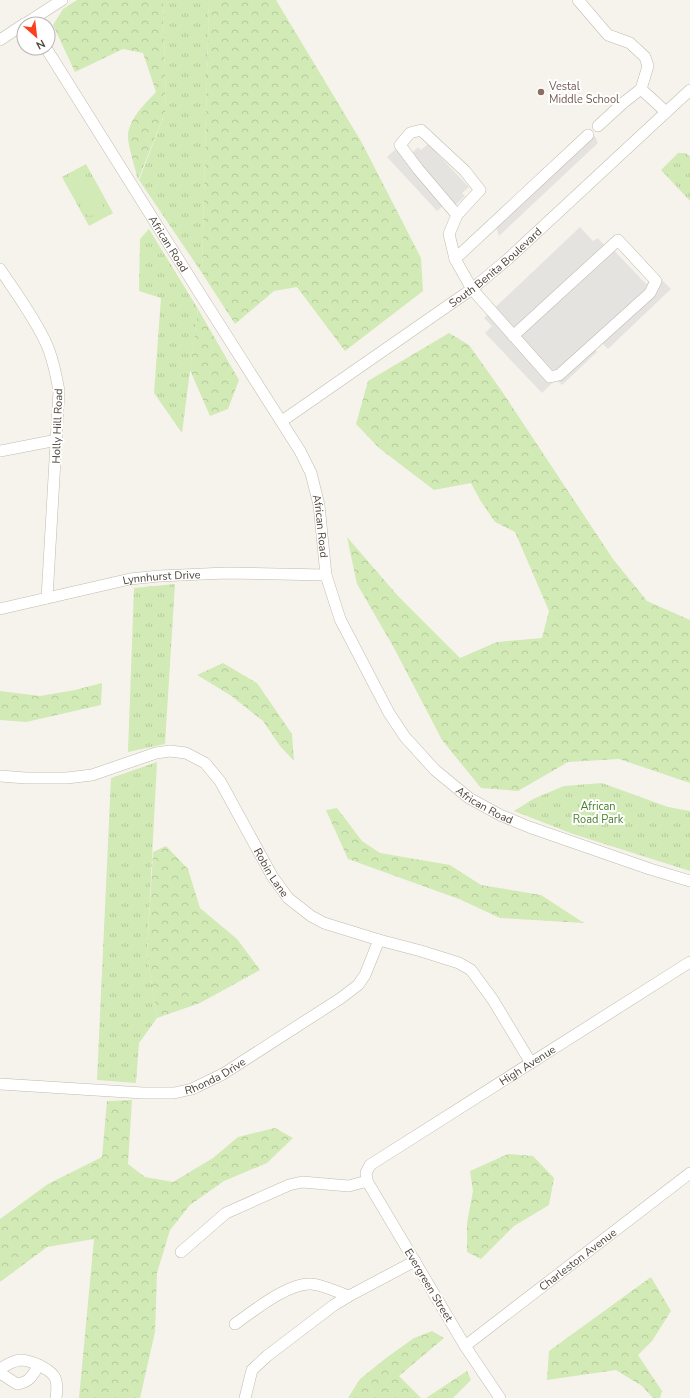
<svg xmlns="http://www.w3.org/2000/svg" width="690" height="1398" font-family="'Nunito Sans',sans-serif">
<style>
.grass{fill:url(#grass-tufts)}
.forest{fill:url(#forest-crowns)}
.pitch{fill:#d2eab5}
.parking{fill:#e5e3e0}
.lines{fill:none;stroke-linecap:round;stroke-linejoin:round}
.minor-casing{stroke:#c2bbae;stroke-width:12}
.minor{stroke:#fff;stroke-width:11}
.education-dot{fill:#8d6e63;stroke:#fff;stroke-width:1.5}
.labels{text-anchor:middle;stroke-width:4;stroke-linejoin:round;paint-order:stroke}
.education-label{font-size:11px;fill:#785e54;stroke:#fff;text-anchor:start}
.street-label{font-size:11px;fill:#4b4439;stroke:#fff}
.park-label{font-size:11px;fill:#4a7f2a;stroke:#fff}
</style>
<defs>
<pattern id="grass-tufts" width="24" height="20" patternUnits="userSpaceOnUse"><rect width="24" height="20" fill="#d2eab5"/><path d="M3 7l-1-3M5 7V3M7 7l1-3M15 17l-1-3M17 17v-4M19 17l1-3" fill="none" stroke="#b6ca9c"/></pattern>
<pattern id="forest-crowns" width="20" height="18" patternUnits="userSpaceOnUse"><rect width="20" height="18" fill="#d2eab5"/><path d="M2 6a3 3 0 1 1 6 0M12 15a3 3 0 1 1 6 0" fill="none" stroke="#b6ca9c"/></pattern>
</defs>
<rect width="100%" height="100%" fill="#f6f3ec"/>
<path class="grass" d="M163,0H209L202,273L139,180L166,110Z
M678,153H686L690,157V201L661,170Z
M86,164L113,213L89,226L62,177Z
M149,229L198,309L182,433L154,393L161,298L139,291L140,239Z
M175,584L165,744L128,752L134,588Z
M157,762L147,953L157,1018L139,1043L136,1083L97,1080L111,778Z
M602,783L668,807L690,811V871L573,834L514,811L533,799L564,786Z"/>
<path class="forest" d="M77,0H163L166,110L138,180C136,171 127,142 128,135C130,117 145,104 156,92L143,53L123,49L75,72L53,25L63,9Z
M209,0H276L362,143L421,258L423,291L345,351L297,287L274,291L235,324L202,273Z
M198,309L239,380L228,409L210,416L190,370Z
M449,333L469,345L501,390L613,559L647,601L690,620V783L619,759L568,762L518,791L481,788L442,740L394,648L357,584L347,537L398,596L460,658L497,642L542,638L549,611L515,532L495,522L480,500L471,483L434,490L379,448L356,424L368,381Z
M223,663L257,683L292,734L294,761L280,746L263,721L230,695L197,675Z
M102,683L101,705L26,722L0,720V691L40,696L75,690Z
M337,808L362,841L380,853L450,865L481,885L541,895L584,923L500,918L459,899L348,859L326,810Z
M166,846L188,869L200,908L237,939L260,970L200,1003L157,1018L147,953L153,852Z
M132,1100L128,1164L145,1177L173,1182L213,1158L238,1137L275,1128L293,1138L267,1163L224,1181L190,1205L170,1230L157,1273L155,1332L140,1398H79L94,1239L47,1247L0,1282V1219L48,1184L102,1157L107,1101Z
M508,1154L533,1156L554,1178L549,1205L514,1226L481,1259L467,1252V1223L473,1191L470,1171Z
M651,1277L671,1311L652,1341L638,1355L662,1391L660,1398H653L642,1386L616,1370L547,1380L549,1351Z
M432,1331L444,1338L399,1376L421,1398H348L360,1379L386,1358L414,1338Z
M467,1371L471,1380L453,1398H426Z"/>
<path class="pitch" d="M85,174L104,208L89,217L70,182Z"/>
<path class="parking" d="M595,136L598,143L499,236L496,227Z
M402,143L412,153L418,147L421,150L428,144L469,187L462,193L465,196L449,211L444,205L437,211L387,157Z
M580,227L593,241L598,238L604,245L607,243L646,284L657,275L671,289L608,349L602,343L595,349L597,352L562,385L556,379L542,393L485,333L492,326L484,318Z"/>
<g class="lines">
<g class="minor-casing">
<g id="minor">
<path d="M578,0L608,35L630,43L645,57L648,66L641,89L623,103L598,126"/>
<path d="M25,24L62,0"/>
<path d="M0,40L24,24"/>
<path id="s1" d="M46,48L202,297L300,451L311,473L319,505L326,575L340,619L389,713L405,737L435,770L469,798L500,815L529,827L650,869L690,881"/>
<path d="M641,89L666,112"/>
<path d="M457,215L418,169L400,145L410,133L421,130L465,171L480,190L457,215L449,234L455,259L472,289L550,377L559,375L650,293L656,281L618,240L513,336"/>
<path d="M455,259L588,135"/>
<path d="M0,269C16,293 34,317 46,343C53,358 56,374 59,391L47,598"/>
<path id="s2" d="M282,421L472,289L508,259L690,90"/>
<path d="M0,451L57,440"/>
<path id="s3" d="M0,609L130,579L159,576L226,573L326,575"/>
<path id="s4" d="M0,776L26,778H67L92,775L156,753L170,751L186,753L205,763L220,781L272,876L288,898L311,916L324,923L379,940L421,951L459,963L471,970L493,1000L531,1063"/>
<path id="s5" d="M0,1084L143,1093H174L192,1089L223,1074L341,998L358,985L365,975L379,940"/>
<path d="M181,1252L226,1213L289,1185L302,1182L349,1186L367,1181"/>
<path d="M235,1324C252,1312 289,1282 311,1284C321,1284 339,1293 349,1296L415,1261"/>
<path id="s6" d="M465,1346L690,1173"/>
<path d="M0,1369C6,1365 13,1361 20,1360C30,1360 48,1368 54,1376C58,1382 57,1391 56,1398"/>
<path d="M0,1373L17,1384C30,1382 32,1376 39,1365"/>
<path d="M245,1398L252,1370L267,1356L334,1305L349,1296"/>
<path id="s7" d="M500,1398L465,1346L367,1181L366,1173L370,1165L690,962"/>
</g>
</g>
<use href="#minor" class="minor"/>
</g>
<circle class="education-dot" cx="541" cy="92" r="4"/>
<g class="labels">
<g class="education-label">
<text x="549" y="90">Vestal<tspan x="549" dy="13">Middle School</tspan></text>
</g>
<g class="street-label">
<text dy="4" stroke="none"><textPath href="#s1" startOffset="231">African Road</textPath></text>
<text dy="4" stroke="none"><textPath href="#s2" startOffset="263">South Benita Boulevard</textPath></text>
<text transform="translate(57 426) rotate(-88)" y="4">Holly Hill Road</text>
<text dy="4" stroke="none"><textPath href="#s1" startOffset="555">African Road</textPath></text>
<text dy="4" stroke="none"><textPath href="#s3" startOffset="165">Lynnhurst Drive</textPath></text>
<text dy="4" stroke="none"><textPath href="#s1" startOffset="891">African Road</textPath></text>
<text dy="4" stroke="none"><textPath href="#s4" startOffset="340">Robin Lane</textPath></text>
<text dy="4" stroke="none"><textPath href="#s7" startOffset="458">High Avenue</textPath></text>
<text dy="4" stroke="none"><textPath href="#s5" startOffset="219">Rhonda Drive</textPath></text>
<text dy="4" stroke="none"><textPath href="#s6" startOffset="142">Charleston Avenue</textPath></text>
<text transform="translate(429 1285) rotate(59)" y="4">Evergreen Street</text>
</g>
<g class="park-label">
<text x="598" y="810">African<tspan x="598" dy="13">Road Park</tspan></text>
</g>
</g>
<g transform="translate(36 36) rotate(152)"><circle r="19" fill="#ffffff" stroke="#b7b4b0"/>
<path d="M0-3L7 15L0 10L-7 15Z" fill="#fc3f1d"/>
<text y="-6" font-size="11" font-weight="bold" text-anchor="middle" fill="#4b4439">N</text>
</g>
</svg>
